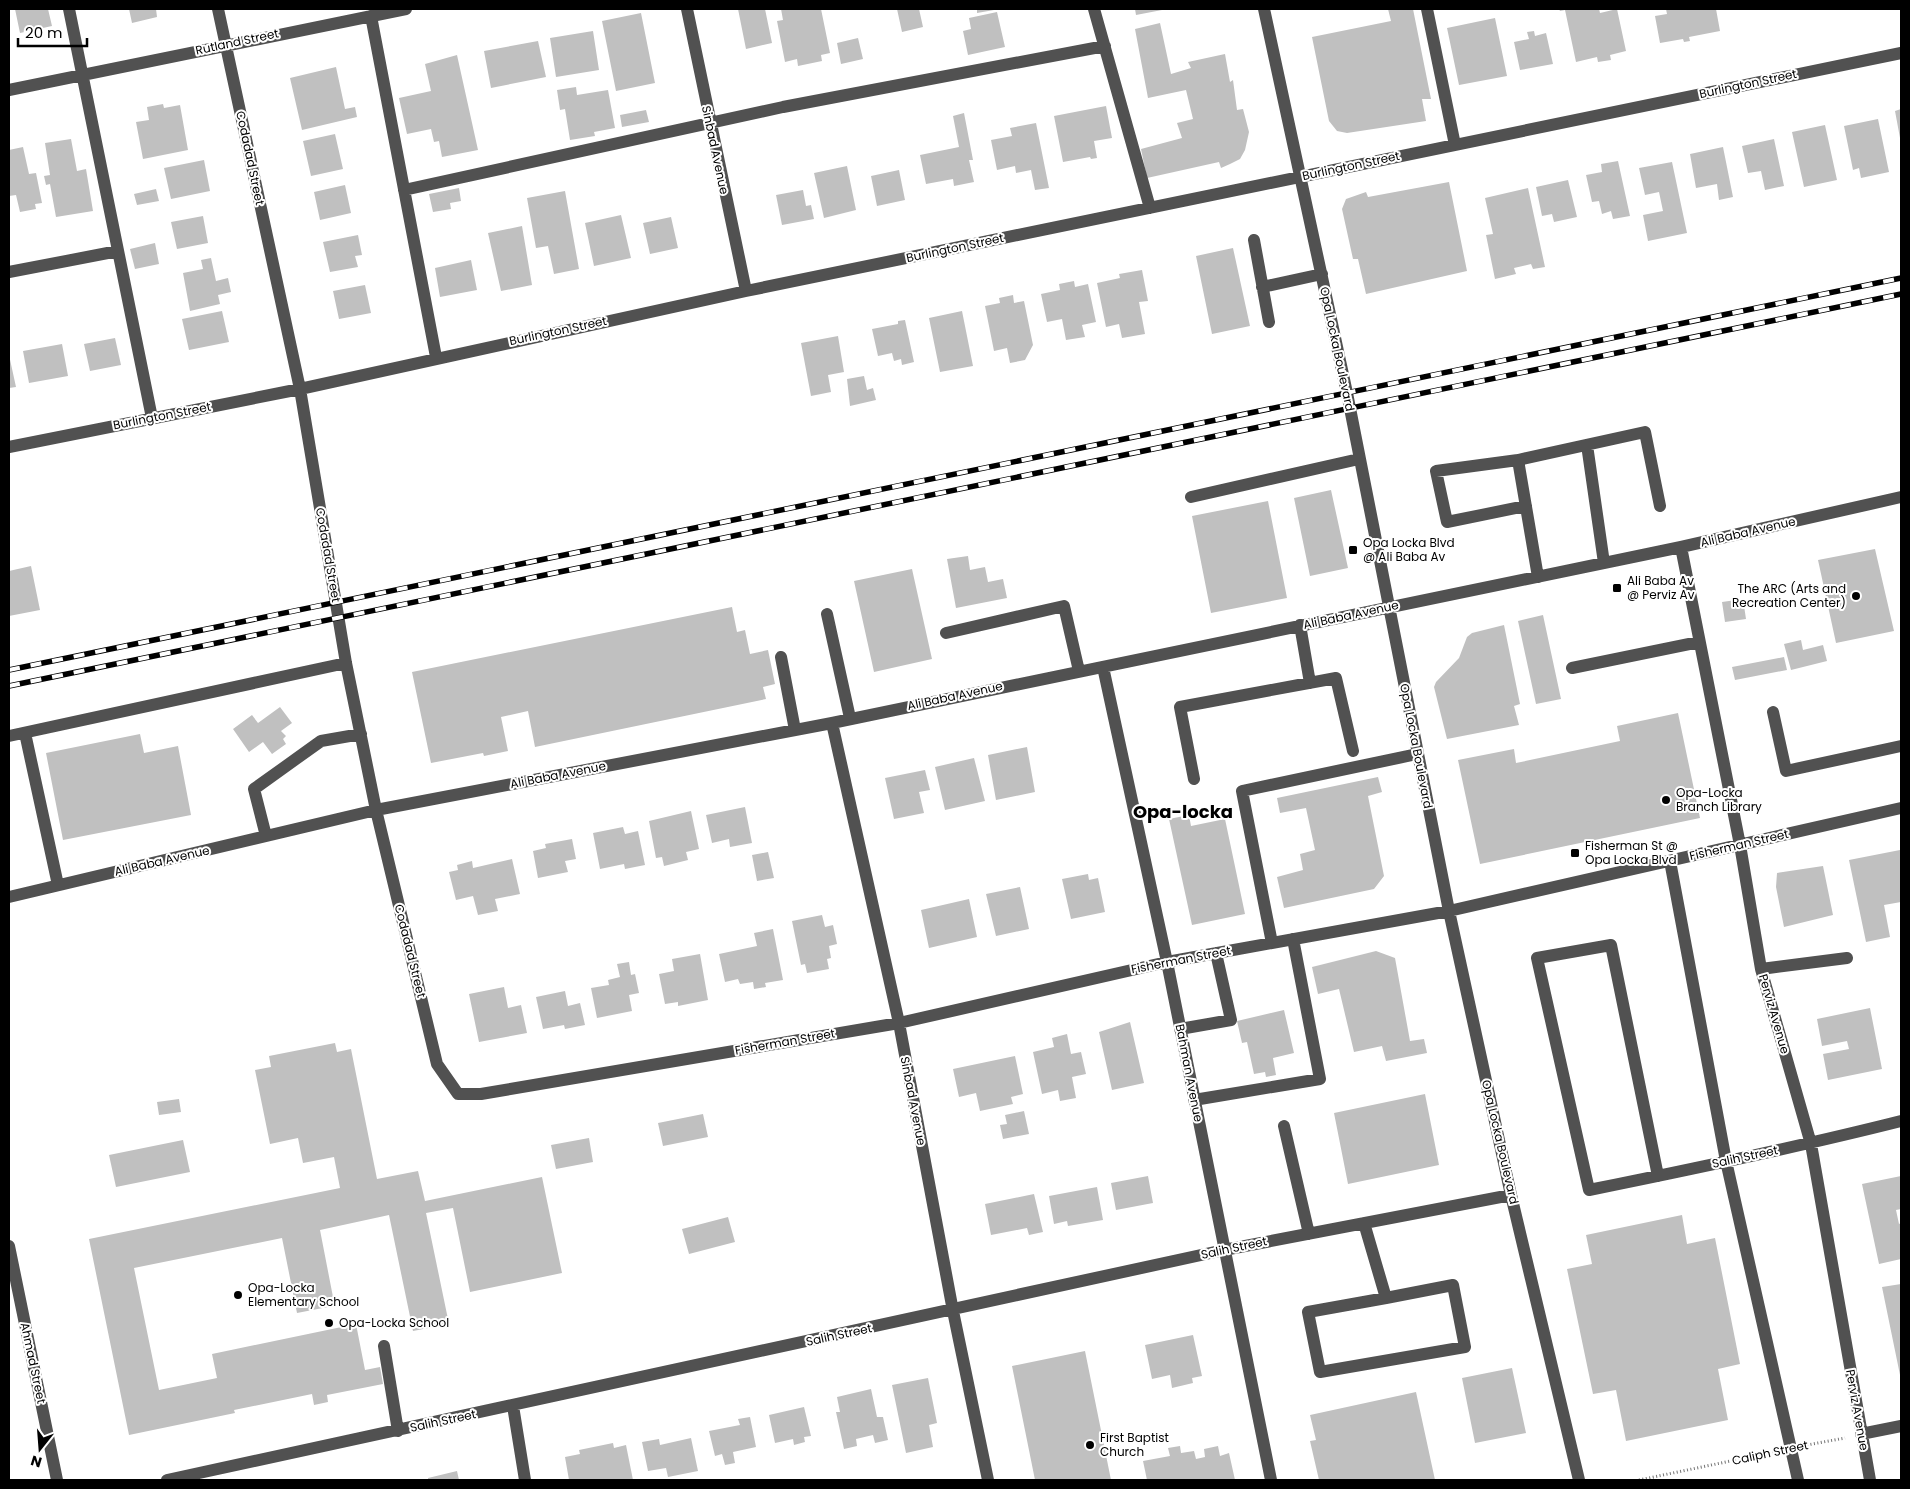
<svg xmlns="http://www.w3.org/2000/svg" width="1910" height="1489" font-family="Poppins,sans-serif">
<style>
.building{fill:#c0c0c0}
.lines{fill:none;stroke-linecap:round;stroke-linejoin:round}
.path{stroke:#737373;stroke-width:3;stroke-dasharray:1 2.5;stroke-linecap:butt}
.minor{stroke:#515151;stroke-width:12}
.rail-casing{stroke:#000;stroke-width:5.5}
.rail{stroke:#fff;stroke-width:4;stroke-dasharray:11;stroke-linecap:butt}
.poi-dot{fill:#000;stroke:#fff;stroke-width:2}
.labels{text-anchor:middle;stroke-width:4;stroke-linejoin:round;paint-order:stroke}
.street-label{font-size:12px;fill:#000;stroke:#fff}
.poi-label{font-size:12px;fill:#000;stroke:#fff;text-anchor:start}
.district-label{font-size:18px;font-weight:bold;fill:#000;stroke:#fff}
</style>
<rect width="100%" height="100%" fill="#fff"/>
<path class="building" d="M15,9H48L52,26L20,33Z
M129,9H156L157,17L132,23Z
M738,9H765L772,43L746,49Z
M781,9H821L830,53L821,55L822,61L798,66L797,59L785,62L777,21L783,20Z
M897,9H919L923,27L902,32Z
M977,9H994V10L977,13Z
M1135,9H1162V10L1136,15Z
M1388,9H1413L1431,99H1422L1426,121L1347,133L1337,131L1329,121L1312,37L1391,21Z
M1559,9H1599L1600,13L1617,9L1626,51L1610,55L1611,60L1598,62L1597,57L1576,62L1565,10L1560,11Z
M1666,9H1716L1720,31L1689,37L1690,41L1684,42L1683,39L1660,43L1655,16L1667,14Z
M997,12L1005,47L968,55L963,31L971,29L969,18Z
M641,13L655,83L616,91L602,21Z
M1495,18L1507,76L1459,85L1447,28Z
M1160,23L1171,74L1191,68L1188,62L1225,54L1230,82L1233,80L1237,110L1243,109L1249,132L1245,150L1240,159L1230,164L1221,168L1219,162L1147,178L1141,149L1182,138L1177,123L1193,119L1186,90L1148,98L1135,29Z
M593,31L599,70L556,77L550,38Z
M1534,31L1535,36L1546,33L1553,64L1520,70L1514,42L1529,39L1527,32Z
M858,38L863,59L841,64L837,43Z
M538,41L546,77L491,88L484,51Z
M457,55L478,150L442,157L439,141L434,142L431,129L407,134L399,98L431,91L425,64Z
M336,67L345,109L355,107L357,117L302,130L290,78Z
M576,87L577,95L608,90L615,128L594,132L595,136L570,140L565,109L560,110L557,90Z
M163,104L164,108L180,105L188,150L143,159L136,122L149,120L147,107Z
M1106,106L1112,138L1094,141L1097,158L1091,159L1090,157L1063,162L1054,116Z
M1901,109V138H1900L1895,111Z
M646,110L649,122L622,127L620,115Z
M964,113L973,160H969L974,182L954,186L953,179L926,184L920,155L959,147L953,116Z
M1878,119L1889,172L1861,178L1859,168L1853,170L1844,126Z
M1036,123L1049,188L1035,190L1031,170L1016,173L1015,166L997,170L991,140L1012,136L1010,128Z
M1825,125L1837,180L1804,187L1792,132Z
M335,134L343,169L311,176L303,141Z
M71,139L77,171L86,169L93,211L56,217L50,184L46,185L44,176L50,175L45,143Z
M1774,139L1784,186L1765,190L1761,171L1748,173L1742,146Z
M23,147L29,174L36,173L42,203L35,204L36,209L20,212L16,195L9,196V150Z
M1723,147L1733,197L1719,200L1717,184L1696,188L1690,154Z
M204,160L210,191L171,199L164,168Z
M1618,161L1630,216L1613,219L1611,211L1602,214L1599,201L1592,202L1586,175L1602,172L1601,164Z
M1672,162L1687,233L1648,241L1643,215L1663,211L1659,192L1645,195L1639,168Z
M847,166L856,210L824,218L814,173Z
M899,170L905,200L877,206L871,176Z
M1568,180L1577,217L1554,222L1552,214L1542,216L1536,187Z
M1449,182L1467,271L1366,294L1358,259H1353L1342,209L1346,199L1366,192L1368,197Z
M345,185L351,213L320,220L314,192Z
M459,188L461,201L450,203L451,209L433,212L429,194Z
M1528,188L1545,267L1533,269L1531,264L1514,268L1516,274L1495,279L1486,235L1493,234L1485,198Z
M156,189L159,201L137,205L134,194Z
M803,190L806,206L811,205L814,219L782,225L776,195Z
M565,191L579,269L554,274L548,246L536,248L527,198Z
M621,215L631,258L594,266L585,223Z
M203,216L208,243L177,249L171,222Z
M671,217L678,248L650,254L643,223Z
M522,226L532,285L501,291L488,233Z
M358,235L362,255L355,256L358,267L330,272L323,242Z
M155,243L159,264L135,269L130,249Z
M1233,248L1250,326L1212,334L1196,256Z
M211,258L216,281L228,278L231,292L218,295L220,304L190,311L183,273L203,269L201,260Z
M471,260L477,290L440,297L435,268Z
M1142,270L1148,301L1139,302L1145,334L1122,338L1119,324L1106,327L1097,283L1120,278L1119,274Z
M1074,281L1075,287L1088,284L1096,322L1082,325L1085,337L1066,340L1062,319L1047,322L1041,294L1060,290L1059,284Z
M365,285L371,313L339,319L333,291Z
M1013,295L1014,303L1024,301L1033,345L1025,360L1010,363L1007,348L994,351L985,306L1000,303L999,298Z
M222,311L229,342L189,350L182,319Z
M962,311L973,366L940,372L929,318Z
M905,320L914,362L902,365L901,359L894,361L892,353L878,356L872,329L898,324V321Z
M838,336L844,372L828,375L831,392L811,396L801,343Z
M115,338L121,365L90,371L84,344Z
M62,344L68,376L29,383L23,351Z
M9,355L16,387L9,388Z
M864,376L867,390L873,388L876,400L850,406L847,379Z
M1331,490L1348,568L1310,576L1294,498Z
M1268,501L1287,598L1211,613L1192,516Z
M1875,549L1894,631L1836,643L1818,560Z
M968,556L970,570L985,567L988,582L1003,579L1007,598L956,608L947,559Z
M31,566L40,610L9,616V571Z
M912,569L932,659L874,672L854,581Z
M1743,599L1746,619L1725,622L1722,602Z
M732,607L737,632L745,630L750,654L768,650L775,684L763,687L766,699L535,747L528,711L501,717L508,751L484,756L483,753L431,763L412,672Z
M1543,615L1561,699L1536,704L1518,621Z
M1504,625L1520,704L1514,706L1519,725L1447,739L1434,687L1436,682L1459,658L1467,637L1472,633Z
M1801,640L1803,650L1823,645L1827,661L1791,670L1784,644Z
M1784,657L1787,670L1735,680L1732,667Z
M280,707L292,723L281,731L286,736L283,739L286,744L272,754L263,742L249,752L233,729L252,715L258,723Z
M1678,713L1700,818L1480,864L1458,760L1514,749L1516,763L1620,741L1617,726Z
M140,734L144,753L178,746L191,815L63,840L46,753Z
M1027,747L1035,792L996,800L988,755Z
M974,758L985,801L945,810L935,767Z
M925,770L930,790L919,792L924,813L894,819L885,778Z
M1378,777L1382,792L1368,796L1384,876L1374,889L1284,908L1277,877L1303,870L1300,854L1315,850L1306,808L1280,813L1277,798Z
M745,807L752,843L730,847L729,839L712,843L706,815Z
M691,811L699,849L686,852L688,860L664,866L662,857L656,858L649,821Z
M1189,815L1191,826L1225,819L1245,914L1192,925L1169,819Z
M623,827L625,834L638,831L645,865L625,869L624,864L600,869L593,833Z
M572,839L576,859L565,861L568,872L538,878L533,851L546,848L545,844Z
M1900,850L1901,902L1884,905L1890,937L1866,942L1849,860Z
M768,852L774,878L757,881L752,855Z
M512,859L520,894L495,899L498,911L478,915L473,896L456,900L449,872L458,870L457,865L472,861L473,868Z
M1823,866L1833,915L1784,927L1776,887L1777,873Z
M1088,874L1089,880L1098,878L1105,912L1071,919L1062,879Z
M1020,887L1029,929L996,936L986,894Z
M969,899L977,937L929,948L921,910Z
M822,915L825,927L833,925L837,944L829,946L831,958L827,959L829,969L807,973L805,964L801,965L792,921Z
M773,929L783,980L765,983L766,987L754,989L753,982L740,984L738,979L725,982L719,954L757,946L754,933Z
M1376,951L1395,958L1410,1041L1424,1039L1427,1053L1386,1061L1382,1046L1354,1052L1339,989L1318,994L1312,967Z
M700,954L708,1000L678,1006V1002L665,1004L659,974L674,971L672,959Z
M629,962L631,975L635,974L639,993L629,995L632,1011L597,1018L591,988L609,985L608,980L620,977L617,964Z
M504,987L508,1008L521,1005L527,1033L479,1042L469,994Z
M565,991L568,1006L580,1003L585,1025L565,1029L564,1025L543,1029L536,997Z
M1870,1008L1882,1069L1828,1080L1823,1054L1849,1049L1847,1041L1822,1046L1817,1019Z
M1284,1010L1294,1053L1273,1058L1276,1075L1266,1077L1265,1072L1254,1074L1247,1042L1242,1043L1237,1021Z
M1130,1022L1144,1083L1112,1090L1099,1032Z
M1067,1034L1071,1054L1081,1052L1086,1074L1072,1077L1076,1098L1060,1101L1058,1090L1042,1094L1033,1052L1054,1047L1052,1038Z
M335,1043L337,1052L351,1049L377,1179L418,1171L425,1201L542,1177L562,1273L470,1292L453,1208L426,1213L449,1324L413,1331L389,1215L320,1230L333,1297L326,1298L328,1307L297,1313L282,1238L134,1268L159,1390L217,1378L212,1354L356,1324L365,1370L380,1367L383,1384L327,1395L328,1402L314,1405L312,1394L234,1410L235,1413L129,1435L89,1239L340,1188L334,1157L303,1163L298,1138L270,1144L255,1070L271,1067L269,1056Z
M1015,1056L1023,1094L1011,1097L1013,1104L980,1111L976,1093L959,1097L953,1069Z
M1425,1094L1439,1165L1348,1184L1334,1113Z
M179,1099L181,1112L159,1115L157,1102Z
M1024,1111L1029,1134L1003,1139L1000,1125L1007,1124L1005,1115Z
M703,1114L708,1137L663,1146L658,1123Z
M589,1138L593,1162L556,1169L551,1145Z
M183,1140L190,1172L116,1187L109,1155Z
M1148,1176L1153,1203L1116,1210L1111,1183Z
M1901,1176V1209L1896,1210L1899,1224L1901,1223V1259L1879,1264L1862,1184Z
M1097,1187L1103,1220L1068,1226L1067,1221L1054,1224L1049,1196Z
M1034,1194L1043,1232L1029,1235L1027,1228L991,1235L985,1204Z
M1682,1215L1687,1244L1715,1238L1740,1364L1718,1369L1728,1420L1626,1441L1616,1390L1593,1394L1567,1269L1592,1264L1586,1235Z
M728,1217L735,1242L689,1254L682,1229Z
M1901,1284V1375H1900L1882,1287Z
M1193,1335L1202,1376L1192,1378L1193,1383L1172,1388L1170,1375L1152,1379L1145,1345Z
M1085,1351L1111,1480H1035L1012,1366Z
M1512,1368L1526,1433L1475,1443L1462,1378Z
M928,1378L937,1423L929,1425L933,1447L906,1453L892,1385Z
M871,1389L877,1417H883L888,1440L875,1443L873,1435L856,1439L857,1446L844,1449L836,1412H840L837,1397Z
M1416,1392L1435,1480H1319L1310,1441L1316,1440L1310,1415Z
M804,1407L811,1436L804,1437L805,1442L794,1445L793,1439L775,1443L769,1415Z
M750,1417L756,1447L733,1452L735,1463L725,1465L722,1454L715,1456L709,1431L740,1425L738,1419Z
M691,1438L698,1471L668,1477L666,1468L648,1471L642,1442L659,1439L660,1445Z
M613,1443L614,1448L626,1445L633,1480H569L565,1457L580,1454L579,1450Z
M1180,1446L1181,1453L1194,1451L1196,1459L1205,1457L1204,1449L1218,1446L1220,1456L1229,1453L1235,1480H1147L1143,1461L1170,1456L1168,1448Z
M457,1471L459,1480H428V1478Z"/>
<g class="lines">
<path class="path" d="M1807,1445L1845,1438
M1639,1480L1774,1452"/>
<path class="minor" d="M69,9L152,418
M218,9L300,389L346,663L376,810L437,1064L458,1094H481L899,1023L1167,962L1449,911L1901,808
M687,9L746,291
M1094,9L1150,208
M1264,9L1347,393L1449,911L1511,1195L1579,1480
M1427,9L1455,145
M371,16L436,357
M9,90L406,9
M404,190L783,107L1105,46
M1254,240L1269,322
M9,272L118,251
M1262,287L1322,274
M1587,445L1604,563
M9,447L300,389L746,291L1901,53
M1518,460L1538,577
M1191,497L1359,459
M1526,506L1447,522L1436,471L1518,460L1645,432L1660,506
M1681,547L1740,845L1761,969L1811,1144L1870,1480
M827,614L850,718
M1300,625L1310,683
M946,633L1064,606L1079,671
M781,657L795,730
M1103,667L1167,962L1271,1480
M1572,668L1699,642
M1773,712L1786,771L1901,746
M832,723L899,1023L953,1311L988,1480
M25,733L58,885
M9,736L346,663
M1194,779L1180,707L1336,678L1353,751
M266,836L254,789L321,741L361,734
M1670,861L1726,1161L1798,1480
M9,897L376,810L832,723L1681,547L1901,497
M1272,943L1242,791L1417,754
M1761,969L1847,958
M1180,1029L1231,1020L1216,953
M1194,1100L1320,1079L1293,939
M1284,1126L1309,1234
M1658,1176L1611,945L1537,958L1589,1190C1693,1169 1798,1147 1901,1121
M1364,1223L1386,1298L1308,1312L1320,1372L1465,1347L1453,1285L1386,1298
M9,1246L57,1480
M384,1346L398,1431
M513,1406L525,1480
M1861,1434L1901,1426
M167,1480L1224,1250L1511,1195"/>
<g class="rail-casing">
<path id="rail" d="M9,670L1901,278
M9,686L1901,294"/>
</g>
<use href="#rail" class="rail"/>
</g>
<g class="poi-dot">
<rect x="1348" y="545" width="10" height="10" rx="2.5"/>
<rect x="1612" y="583" width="10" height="10" rx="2.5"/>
<circle cx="1856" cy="596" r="5"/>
<circle cx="1666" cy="800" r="5"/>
<rect x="1570" y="848" width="10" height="10" rx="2.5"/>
<circle cx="238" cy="1295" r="5"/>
<circle cx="329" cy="1323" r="5"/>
<circle cx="1090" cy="1445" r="5"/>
</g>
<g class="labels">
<g class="street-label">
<text transform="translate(237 42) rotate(-12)" y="4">Rutland Street</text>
<text transform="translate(1748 84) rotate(-12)" y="4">Burlington Street</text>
<text transform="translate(715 150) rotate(78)" y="4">Sinbad Avenue</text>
<text transform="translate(250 158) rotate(78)" y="4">Codadad Street</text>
<text transform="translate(1351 166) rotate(-12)" y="4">Burlington Street</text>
<text transform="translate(955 248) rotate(-12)" y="4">Burlington Street</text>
<text transform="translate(558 331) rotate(-12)" y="4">Burlington Street</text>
<text transform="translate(1337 349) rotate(78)" y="4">Opa Locka Boulevard</text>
<text transform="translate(162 416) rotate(-11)" y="4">Burlington Street</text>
<text transform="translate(1748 532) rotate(-13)" y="4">Ali Baba Avenue</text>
<text transform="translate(328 555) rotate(80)" y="4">Codadad Street</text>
<text transform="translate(1351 615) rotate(-12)" y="4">Ali Baba Avenue</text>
<text transform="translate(955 696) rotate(-12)" y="4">Ali Baba Avenue</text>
<text transform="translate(1416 746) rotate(79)" y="4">Opa Locka Boulevard</text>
<text transform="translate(558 775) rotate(-11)" y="4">Ali Baba Avenue</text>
<text transform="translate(1739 845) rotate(-13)" y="4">Fisherman Street</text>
<text transform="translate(162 861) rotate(-13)" y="4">Ali Baba Avenue</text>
<text transform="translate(410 951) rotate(76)" y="4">Codadad Street</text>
<text transform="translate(1181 960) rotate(-11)" y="4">Fisherman Street</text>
<text transform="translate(1774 1014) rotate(74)" y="4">Perviz Avenue</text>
<text transform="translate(785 1042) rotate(-10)" y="4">Fisherman Street</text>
<text transform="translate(1189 1073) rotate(79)" y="4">Bahman Avenue</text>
<text transform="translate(913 1101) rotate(79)" y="4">Sinbad Avenue</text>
<text transform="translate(1500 1142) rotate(77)" y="4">Opa Locka Boulevard</text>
<text transform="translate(1745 1157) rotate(-12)" y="4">Salih Street</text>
<text transform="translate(1234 1248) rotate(-12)" y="4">Salih Street</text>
<text transform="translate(839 1335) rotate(-12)" y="4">Salih Street</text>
<text transform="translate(33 1363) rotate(78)" y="4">Ahmad Street</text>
<text transform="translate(1857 1410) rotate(80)" y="4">Perviz Avenue</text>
<text transform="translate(443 1421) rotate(-12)" y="4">Salih Street</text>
<text transform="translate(1770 1453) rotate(-12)" y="4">Caliph Street</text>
</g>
<g class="poi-label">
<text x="1363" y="547">Opa Locka Blvd<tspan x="1363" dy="14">@ Ali Baba Av</tspan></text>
<text x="1627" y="585">Ali Baba Av<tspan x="1627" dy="14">@ Perviz Av</tspan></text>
<text x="1846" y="593" text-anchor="end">The ARC (Arts and<tspan x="1846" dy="14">Recreation Center)</tspan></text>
<text x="1676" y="797">Opa-Locka<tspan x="1676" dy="14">Branch Library</tspan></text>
<text x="1585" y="850">Fisherman St @<tspan x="1585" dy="14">Opa Locka Blvd</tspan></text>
<text x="248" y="1292">Opa-Locka<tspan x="248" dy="14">Elementary School</tspan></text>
<text x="339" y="1327">Opa-Locka School</text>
<text x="1100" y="1442">First Baptist<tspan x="1100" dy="14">Church</tspan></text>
</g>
<g class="district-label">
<text x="1183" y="818">Opa-locka</text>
</g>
</g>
<rect width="1910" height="1489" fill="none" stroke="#000000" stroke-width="20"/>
<g transform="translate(40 1449) rotate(197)" stroke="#ffffff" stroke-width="4" paint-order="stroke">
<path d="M0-4L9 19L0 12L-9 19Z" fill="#000000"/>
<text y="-8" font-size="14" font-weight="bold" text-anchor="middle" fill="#000000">N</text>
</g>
<path d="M18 38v8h69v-8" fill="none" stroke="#000000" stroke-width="2.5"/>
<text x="25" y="38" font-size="15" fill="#000000" stroke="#ffffff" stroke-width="4" paint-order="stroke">20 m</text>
</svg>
